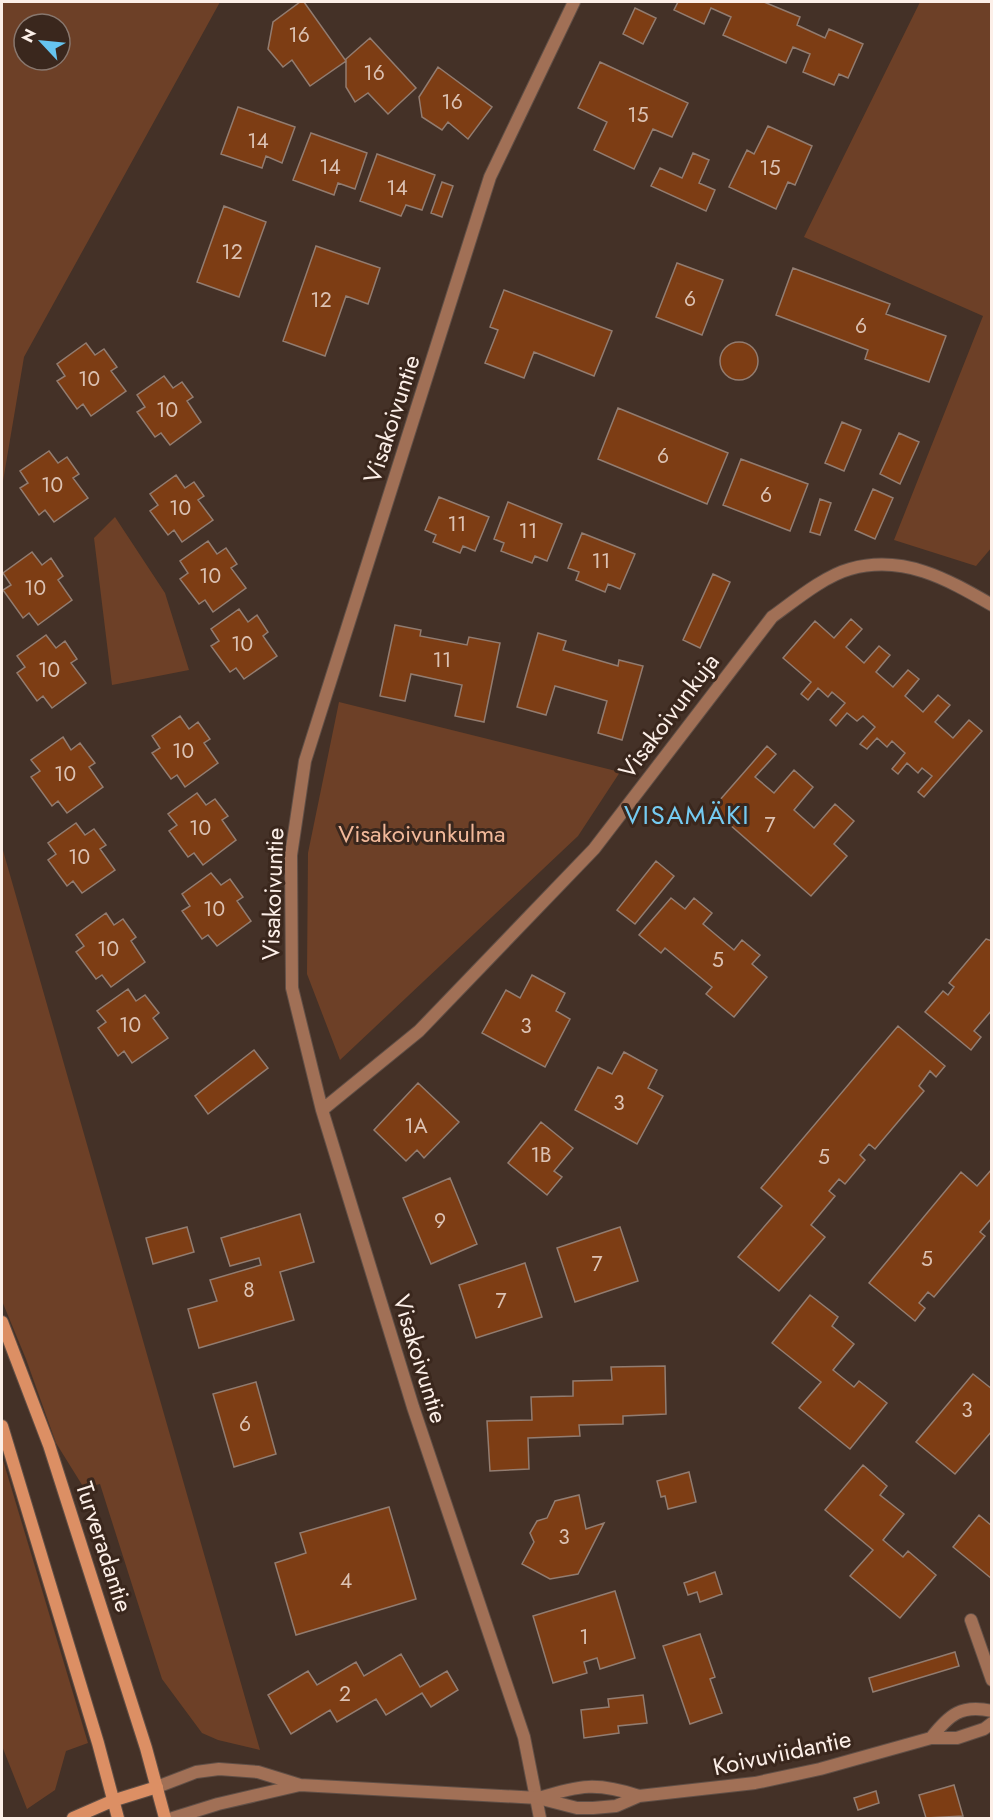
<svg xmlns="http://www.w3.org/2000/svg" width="993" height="1820" font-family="Jost,sans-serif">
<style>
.green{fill:#6d4027;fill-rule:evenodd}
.building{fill:#7d3d14;stroke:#927c70;stroke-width:1.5}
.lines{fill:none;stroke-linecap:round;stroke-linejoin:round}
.minor-casing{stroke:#614f46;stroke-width:14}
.tertiary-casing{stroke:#614f46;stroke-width:14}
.secondary-casing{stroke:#614f46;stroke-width:14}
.minor{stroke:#a17056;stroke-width:12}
.tertiary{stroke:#a17056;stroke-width:12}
.secondary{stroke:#dc8f64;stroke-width:12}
.labels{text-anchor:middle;stroke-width:6;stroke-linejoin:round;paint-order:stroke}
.number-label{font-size:21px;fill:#dcc2b3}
.street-label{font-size:24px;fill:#fcefe8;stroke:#3a271d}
.park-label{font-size:24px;fill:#f2b99a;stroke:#3a271d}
.neighbourhood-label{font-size:26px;letter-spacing:1.5px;fill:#75cbf2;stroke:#3a271d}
</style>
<rect width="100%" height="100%" fill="#443127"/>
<path class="green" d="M2,2H220L24,357L2,487ZM24,24H60V60H24Z
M920,2H991L992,547L976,566L894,540L983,316L804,237Z
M115,517L165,593L189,670L112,685L94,538Z
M339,702L620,772L578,836L340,1060L307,974L308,853Z
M2,847L260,1750L218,1740L202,1733L162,1679L100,1484L84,1488L56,1443L26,1359L2,1301Z
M2,1457L88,1743L66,1751L55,1790L27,1809L2,1746Z"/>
<path class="building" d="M300,2H304L346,61L310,86L292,60L283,67L268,49L273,22Z
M678,2H764L800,17L797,25L825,38L829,29L863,44L848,78L839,74L834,85L803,72L810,54L793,47L786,63L723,35L731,17L711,8L704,24L674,10Z
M635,8L656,18L643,44L623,34Z
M370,38L416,88L388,114L368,93L355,102L346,87V59Z
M600,62L688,103L672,137L653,129L634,169L594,150L607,122L578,108Z
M438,67L492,107L468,139L448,122L442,130L422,117L419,97Z
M238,107L295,127L282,163L266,156L262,168L221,154Z
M768,126L812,146L795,185L788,182L776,209L729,187L747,150L754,154Z
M311,133L367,153L355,189L338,183L334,195L293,180Z
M693,153L709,160L699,183L715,190L706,211L651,186L660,168L682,178Z
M377,154L435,175L422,210L406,205L401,216L360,201Z
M442,182L453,186L442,217L431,213Z
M224,206L266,222L239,297L197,282Z
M316,246L380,268L368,304L346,296L325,356L283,341Z
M677,263L723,280L702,335L656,317Z
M793,268L890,304L886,314L946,336L929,382L865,359L868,350L776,315Z
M504,290L612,331L594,376L534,352L524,378L485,363L498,330L490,327Z
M720 361a19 19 0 1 1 38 0a19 19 0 1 1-38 0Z
M86,343L95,355L104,349L117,367L111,371L126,391L91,416L83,404L77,409L57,381L65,376L57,364Z
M164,376L173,388L182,382L193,397L187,401L201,422L170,445L161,433L155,437L137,412L145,407L137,395Z
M618,408L728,453L707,504L598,459Z
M842,422L861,430L844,471L825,463Z
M899,433L919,442L900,484L880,474Z
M49,451L58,463L67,457L79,474L73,478L88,498L54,522L45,510L39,515L20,488L28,483L20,471Z
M741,459L808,484L790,531L723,505Z
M176,475L185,488L194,482L204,496L198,500L213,520L182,542L174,530L168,535L150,511L158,505L150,494Z
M873,489L893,498L875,539L855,530Z
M439,497L489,517L475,551L463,546L460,553L433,542L436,535L425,530Z
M820,499L831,503L820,535L810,532Z
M508,502L562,524L547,561L535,556L532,563L501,551L504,543L494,539Z
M582,533L635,554L620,589L608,584L605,592L576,580L579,572L568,568Z
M208,541L217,554L226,548L237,564L231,568L246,588L213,612L205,600L199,604L180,579L188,573L180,561Z
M32,552L42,565L51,558L63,576L58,580L72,600L38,625L29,613L23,618L3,590L11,585L3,573Z
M713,574L730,582L700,648L683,640Z
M239,609L248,622L257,615L268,632L263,636L277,656L244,679L236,668L230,672L211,646L219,641L211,629Z
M851,619L862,629L846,647L864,663L879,646L890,655L876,672L893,687L908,670L919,679L905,696L923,712L938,695L950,705L935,722L953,738L969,720L982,731L924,797L918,792L932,776L922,768L918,773L907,763L898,774L892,769L905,753L892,741L887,747L877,738L867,749L860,744L875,727L863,716L857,721L847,713L836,726L830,720L845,703L832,692L828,697L818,688L808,700L801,694L811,682L783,658L815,621L834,638Z
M395,625L421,630L420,636L467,645L469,637L500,643L484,722L455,716L462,685L411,674L405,701L380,696Z
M538,633L566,641L563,650L618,666L619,660L643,666L622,740L598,733L607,701L555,686L546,715L517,707Z
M46,635L56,648L65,641L77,659L71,663L86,683L52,708L43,696L37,701L17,673L25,667L17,656Z
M180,716L189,729L198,722L210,739L204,743L218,763L185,787L177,775L171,779L152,753L160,748L152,736Z
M63,737L71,750L80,743L95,763L89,767L103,787L67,813L58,801L52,806L31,777L40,771L31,760Z
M767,746L776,754L755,777L774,793L794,770L813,787L794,810L814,828L835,804L854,821L834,844L847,856L811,896L712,809Z
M197,793L206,805L215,799L228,816L222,820L236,840L203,865L194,853L188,857L169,831L177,825L168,814Z
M76,823L85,835L94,829L106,845L100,849L115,870L82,893L73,881L67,886L48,860L56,854L48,843Z
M656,861L674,876L635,924L617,910Z
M211,873L221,885L230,879L243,897L237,901L251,921L217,946L208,935L202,939L182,911L190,906L182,894Z
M671,898L685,909L694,898L712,913L703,924L734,950L742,940L760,955L752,964L767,977L734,1017L706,994L712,987L665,948L661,953L639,935Z
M106,913L114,925L123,919L136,937L131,941L145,962L111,987L102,975L96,979L76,952L84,946L76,935Z
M986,939L992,941V1010L974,1031L981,1037L971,1050L925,1012L943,991L948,995L954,987L949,983Z
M532,975L565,993L556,1011L570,1019L545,1067L482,1033L506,990L520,998Z
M128,989L136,1001L145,995L159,1013L153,1018L168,1038L132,1063L124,1051L118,1056L98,1028L106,1022L97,1011Z
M898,1026L945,1066L936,1077L930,1071L919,1086L924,1091L875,1149L869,1144L860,1155L865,1160L845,1184L839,1179L829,1191L835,1196L811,1225L825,1237L779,1291L738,1257L782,1206L761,1188Z
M254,1050L268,1068L208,1114L195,1096Z
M624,1052L657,1070L648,1088L663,1096L637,1144L575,1110L598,1067L612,1074Z
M418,1083L459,1122L424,1158L417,1150L406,1161L374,1130Z
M541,1122L573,1148L554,1171L562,1177L547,1195L508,1163Z
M992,1169V1218L980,1232L985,1236L934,1297L928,1292L919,1303L925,1308L915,1321L869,1283L961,1172L977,1186Z
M450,1178L477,1244L431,1264L403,1198Z
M300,1214L314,1262L280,1272L294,1320L199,1348L188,1309L217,1301L210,1280L261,1265L259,1258L230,1266L221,1238Z
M187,1227L194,1252L153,1264L146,1238Z
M620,1227L638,1281L575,1302L557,1248Z
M525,1263L542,1317L476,1338L459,1285Z
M810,1295L838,1317L832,1326L854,1344L833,1370L854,1387L859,1381L887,1403L850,1449L799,1408L821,1382L772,1343Z
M665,1366L666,1414L623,1416V1424L579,1425L580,1436L528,1438L529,1469L490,1471L487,1421L532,1420L531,1397L573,1396V1381L612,1380L611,1367Z
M973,1374L992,1389V1431L955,1474L916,1442Z
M256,1382L276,1454L234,1467L213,1394Z
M863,1465L887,1486L880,1495L904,1514L883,1540L903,1557L908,1551L936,1575L900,1618L850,1576L873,1550L825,1510Z
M689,1472L696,1502L668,1509L665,1496L661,1497L657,1481Z
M579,1495L586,1529L604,1523L578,1574L550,1579L522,1564L534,1542L530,1533L537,1521L547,1518L555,1501Z
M389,1507L416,1599L296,1635L275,1563L306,1553L300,1533Z
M979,1515L992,1526V1579L953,1547Z
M715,1572L722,1594L700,1602L697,1592L688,1595L684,1583Z
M615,1591L635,1658L600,1669L597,1658L584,1662L587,1673L553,1683L533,1616Z
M700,1634L715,1677L710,1679L722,1713L690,1724L663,1646Z
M955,1652L959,1666L873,1692L869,1678Z
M401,1654L420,1687L447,1671L458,1690L431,1707L422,1693L386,1715L376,1699L337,1722L330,1710L291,1734L268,1695L308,1671L317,1685L356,1662L364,1676Z
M643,1695L647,1723L618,1726L619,1733L584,1738L581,1710L609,1707L608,1699Z
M954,1785L963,1816L926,1818L919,1795Z
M876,1791L879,1803L858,1810L854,1798Z"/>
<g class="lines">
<g class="minor-casing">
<path id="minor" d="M322,1110L419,1031L594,849L772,617C793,602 824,576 850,569C903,554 947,579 992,605
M971,1620L992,1680
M540,1818L524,1737L413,1407L322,1110L292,988L291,855L305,761L490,177L574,2"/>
</g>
<g class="tertiary-casing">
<path id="tertiary" d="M931,1738C949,1715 961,1704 992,1711
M157,1787L196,1772L219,1769L258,1772L300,1785L538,1798L577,1808H593L616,1806L639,1796L755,1783L820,1769L931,1738H957L984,1729L992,1723
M539,1798C580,1785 597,1782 639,1796
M173,1818L218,1804L300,1785"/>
</g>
<g class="secondary-casing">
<path id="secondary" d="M2,1322L49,1445L146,1748L165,1818
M2,1426L98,1743L118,1818
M73,1818L112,1801L157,1787"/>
</g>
<use href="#minor" class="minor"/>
<use href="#tertiary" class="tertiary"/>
<use href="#secondary" class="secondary"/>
</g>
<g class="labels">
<g class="number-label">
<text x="299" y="42">16</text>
<text x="374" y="80">16</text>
<text x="452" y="109">16</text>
<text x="638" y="122">15</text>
<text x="258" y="148">14</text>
<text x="330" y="174">14</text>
<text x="770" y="175">15</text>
<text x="397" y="195">14</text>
<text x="232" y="259">12</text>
<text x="690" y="306">6</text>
<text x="321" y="307">12</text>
<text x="861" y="333">6</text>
<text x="89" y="386">10</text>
<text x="167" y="417">10</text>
<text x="663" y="463">6</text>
<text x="52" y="492">10</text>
<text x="766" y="502">6</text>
<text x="180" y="515">10</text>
<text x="457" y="531">11</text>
<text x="528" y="538">11</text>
<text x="601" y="568">11</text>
<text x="210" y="583">10</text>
<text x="35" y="595">10</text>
<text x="242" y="651">10</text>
<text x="442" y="667">11</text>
<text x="49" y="677">10</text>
<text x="183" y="758">10</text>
<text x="65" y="781">10</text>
<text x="770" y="832">7</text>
<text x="200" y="835">10</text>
<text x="79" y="864">10</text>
<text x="214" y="916">10</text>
<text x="108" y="956">10</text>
<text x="718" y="967">5</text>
<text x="130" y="1032">10</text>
<text x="526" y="1033">3</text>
<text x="619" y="1110">3</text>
<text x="416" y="1133">1A</text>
<text x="541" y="1162">1B</text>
<text x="824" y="1164">5</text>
<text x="440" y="1228">9</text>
<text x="927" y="1266">5</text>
<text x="597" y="1271">7</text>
<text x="249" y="1297">8</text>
<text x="501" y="1308">7</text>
<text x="967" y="1417">3</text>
<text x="245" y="1431">6</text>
<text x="564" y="1544">3</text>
<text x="346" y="1588">4</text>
<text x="584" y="1644">1</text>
<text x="345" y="1701">2</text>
</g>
<g class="street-label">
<text transform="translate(392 419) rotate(-72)" y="8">Visakoivuntie</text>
<text transform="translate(669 716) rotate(-53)" y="8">Visakoivunkuja</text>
<text transform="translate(273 894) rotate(-88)" y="8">Visakoivuntie</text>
<text transform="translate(420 1359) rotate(73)" y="8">Visakoivuntie</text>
<text transform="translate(104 1547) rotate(72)" y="8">Turveradantie</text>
<text transform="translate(782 1753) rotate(-12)" y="8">Koivuviidantie</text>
</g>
<g class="park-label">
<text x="422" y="842">Visakoivunkulma</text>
</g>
<g class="neighbourhood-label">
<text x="687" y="824">VISAMÄKI</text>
</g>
</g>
<rect width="993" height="1820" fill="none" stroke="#fcefe8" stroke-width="6"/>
<g transform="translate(42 42) rotate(296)"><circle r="28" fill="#3a271d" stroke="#88776e" stroke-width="1.5"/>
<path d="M0-4.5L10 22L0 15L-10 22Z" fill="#66c4ef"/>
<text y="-9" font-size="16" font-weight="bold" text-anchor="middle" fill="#fcefe8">N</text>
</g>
</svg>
